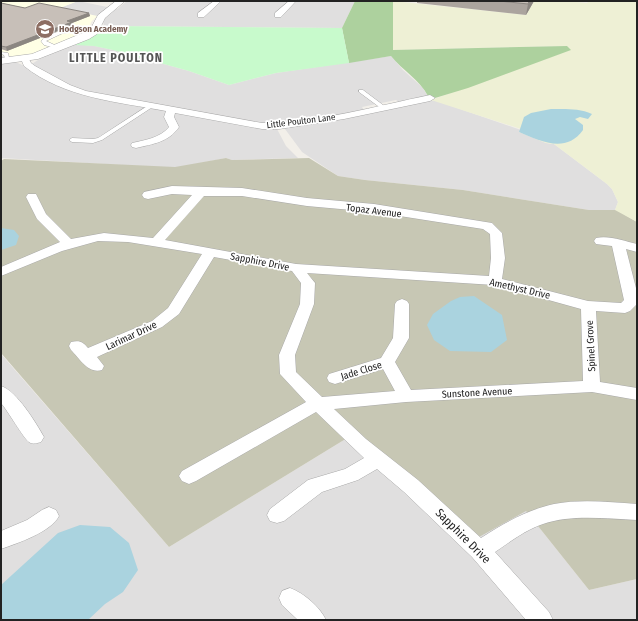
<svg xmlns="http://www.w3.org/2000/svg" width="638" height="621" font-family="'Fira Sans Condensed',sans-serif">
<style>
.residential{fill:#e0dfdf}
.education{fill:#ffffe5}
.construction{fill:#c7c7b4}
.farmland{fill:#eef0d5}
.forest{fill:#add19e}
.park{fill:#c8facc}
.water{fill:#aad3df}
.lines{fill:none;stroke-linecap:round;stroke-linejoin:round}
.service-casing{stroke:#a9a9a9;stroke-width:1}
.minor-casing{stroke:#a9a9a9;stroke-width:1}
.tertiary-casing{stroke:#a9a9a9;stroke-width:1}
.service{fill:#fff;fill-rule:evenodd}
.minor{fill:#fff;fill-rule:evenodd}
.tertiary{fill:#fff;fill-rule:evenodd}
.wall{fill:#aba49e}
.shaded-wall{fill:#8b8681}
.building{fill:#c7bfb8;stroke:#8b8681}
.labels{text-anchor:middle;stroke-width:3.5;stroke-linejoin:round;paint-order:stroke}
.far-education-label{font-size:9px;font-weight:bold;fill:#785e54;stroke:#fff;text-anchor:start}
.far-street-label{font-size:9px;fill:#222;stroke:#fff}
.street-label{font-size:10px;fill:#222;stroke:#fff}
.far-district-label{font-size:12px;font-weight:bold;letter-spacing:1px;fill:#555;stroke:#fff}
.near-street-label{font-size:12px;fill:#222;stroke:#fff}
</style>
<rect width="100%" height="100%" fill="#f2efe9"/>
<path class="residential" d="M78,1L117,9L127,1H355L342,28L104,26L103,21L107,16H97L59,8Z
M74,44L95,46L113,50L189,71L229,85L276,73L391,56L403,70L422,87L428,96L435,98L434,100L521,130L519,132L546,143L554,144L607,184L612,189L618,202L615,210H589L463,190L365,180L338,176L302,152L285,129V127L399,102L396,100L362,107L364,110L277,129L286,146L298,158L232,160L226,158L175,168L1,158V55L4,56L3,61H13L27,67L46,55Z
M1,354L169,547L357,432L526,511L589,590L637,579V620H1Z"/>
<path class="education" d="M1,1H78L60,8L97,16L91,22L89,31L29,56H4L1,55Z"/>
<path class="construction" d="M226,158L232,160L309,158L338,176L365,180L463,190L589,210H617L637,222V579L589,590L526,511L479,537L357,432L169,547L1,353V276L9,272L1,268V161L4,159L175,167Z"/>
<path class="farmland" d="M393,1L526,15L534,1H567L587,3L589,1H637V222L615,210L618,202L612,189L607,184L554,144L546,143L519,132L521,129L431,100L570,50L567,46L393,50Z"/>
<path class="forest" d="M355,1H393V50L567,46L571,50L468,88L435,98L428,96C420,80 402,70 391,56L349,63L342,28Z"/>
<path class="park" d="M104,26L342,28L349,63L276,73L229,85L189,71L113,50L94,46L75,45L100,32L103,29Z"/>
<path class="water" d="M551,109C565,109 579,108 592,114L588,119L580,117L575,119L583,125V130C566,154 540,141 519,132L524,117L531,113Z
M1,228L14,230L19,236L16,245L1,250Z
M474,296L502,315L507,340L491,352L450,351L434,340L427,325L433,314L451,301L460,297Z
M80,525L110,527L129,543L138,570L123,592L105,604L88,620H1V585L58,533Z"/>
<g class="lines">
<g class="service-casing">
<path id="service" d="M96,27L97,29L63,33L46,41L59,47V49L44,45L41,41C56,28 77,28 96,27Z
M1,52L8,53L10,62H6L4,55L1,54Z
M359,90H363L387,108L382,109L359,92Z
M149,105L154,106L102,140L93,143L72,142L69,140L72,138L93,139L98,138Z"/>
</g>
<g class="minor-casing">
<path id="minor" d="M214,1H221L204,17H198V13Z
M289,1H296L281,17H275V13Z
M25,56L28,57L31,63L35,66L70,85L86,91L262,123C316,123 377,106 430,95L435,98L430,101L344,119L279,129H262L175,113L174,117L179,127C169,142 153,144 136,148L132,147L131,145L132,143C145,140 160,138 169,127L164,117L166,111C118,102 64,98 24,66L21,59Z
M172,186L242,188L307,198L374,204L492,223L502,233L505,258L502,279L588,301L621,303L624,300L612,246L596,244L594,241L596,238C609,235 624,241 637,244V252L626,249L637,292V304L630,311L625,313L596,311L600,382L637,388V400L592,392L406,402L334,409L366,439L418,480L481,538C504,523 527,510 554,504C581,499 609,502 637,504V520C606,519 573,514 543,524C525,530 510,542 495,552L549,612L553,620H526L472,557L404,492L377,469L358,480L322,492L284,521L277,523L270,521L267,515L270,509L308,480L345,469L364,458L316,412L196,481L189,484L182,481L179,476L182,471L306,402L280,374L279,355L300,304L301,283L292,271L214,257L179,314L162,327L97,357L104,366L102,370C88,374 80,359 71,350L69,346L71,342C80,340 83,342 88,348L152,321L168,308L202,254L128,242L98,241L62,251L1,276V267L60,242L37,219L26,197L28,194H36L46,214L71,239L104,233L153,238L192,195L172,194L148,199L144,198L142,195L144,192ZM204,196H242L307,206L374,212L483,229L490,234L491,258L489,276L296,264L165,240ZM307,273L494,285L581,309L583,381L411,390L395,362L409,338V304L407,301L402,299L397,301L395,304L393,338L381,358L329,374L327,378L329,382L335,384L383,369L395,391L322,397L296,372L295,355L314,304L315,283Z
M1,386C17,391 36,423 44,437L41,442C37,443 33,445 29,442C24,439 8,411 1,403Z
M49,507L56,510L59,516C51,532 18,543 1,549V531L27,520L42,510Z
M290,588C304,593 320,607 326,620H298L282,605L279,598L282,591Z"/>
</g>
<g class="tertiary-casing">
<path id="tertiary" d="M116,1H125L105,18L97,34L89,39L38,59L1,64V58L32,54L90,30L98,15Z"/>
</g>
<use href="#service" class="service"/>
<use href="#minor" class="minor"/>
<use href="#tertiary" class="tertiary"/>
</g>
<path class="wall" d="M417,1H534L526,15L417,3Z
M1,3L25,8L89,13L90,16L72,23L73,25L7,51L1,49Z"/>
<path class="shaded-wall" d="M529,1H534L526,15L528,4Z
M89,13L90,16L72,23L73,25L7,51L6,47L67,21Z"/>
<path class="building" d="M499,1H529L528,4Z
M1,3L25,8L39,3L89,13L67,21L72,22L6,47L1,46Z"/>
<defs>
<g id="school-disc" transform="scale(1)"><circle r="9.5" fill="#8d6e63" stroke="#fff"/><path d="M0-5L7-2L0 1L-7-2ZM-4 1L0 2.5L4 1V4Q0 6-4 4Z" fill="#fff"/></g>
</defs>
<g fill-rule="evenodd">
<use href="#school-disc" x="45" y="29"/>
</g>
<g class="labels">
<g class="far-education-label">
<text x="59" y="32">Hodgson Academy</text>
</g>
<g class="far-street-label">
<text transform="translate(301 121) rotate(-7)" y="3">Little Poulton Lane</text>
</g>
<g class="street-label">
<text transform="translate(374 210) rotate(7)" y="4">Topaz Avenue</text>
<text transform="translate(260 261) rotate(11)" y="4">Sapphire Drive</text>
<text transform="translate(520 288) rotate(13)" y="4">Amethyst Drive</text>
<text transform="translate(131 335) rotate(-25)" y="4">Larimar Drive</text>
<text transform="translate(590 346) rotate(-93)" y="4">Spinel Grove</text>
<text transform="translate(361 370) rotate(-17)" y="4">Jade Close</text>
<text transform="translate(477 392) rotate(-3)" y="4">Sunstone Avenue</text>
</g>
<g class="far-district-label">
<text x="116" y="62">LITTLE POULTON</text>
</g>
<g class="near-street-label">
<text transform="translate(463 536) rotate(45)" y="4">Sapphire Drive</text>
</g>
</g>
<rect width="638" height="621" fill="none" stroke="#222222" stroke-width="4"/>
</svg>
